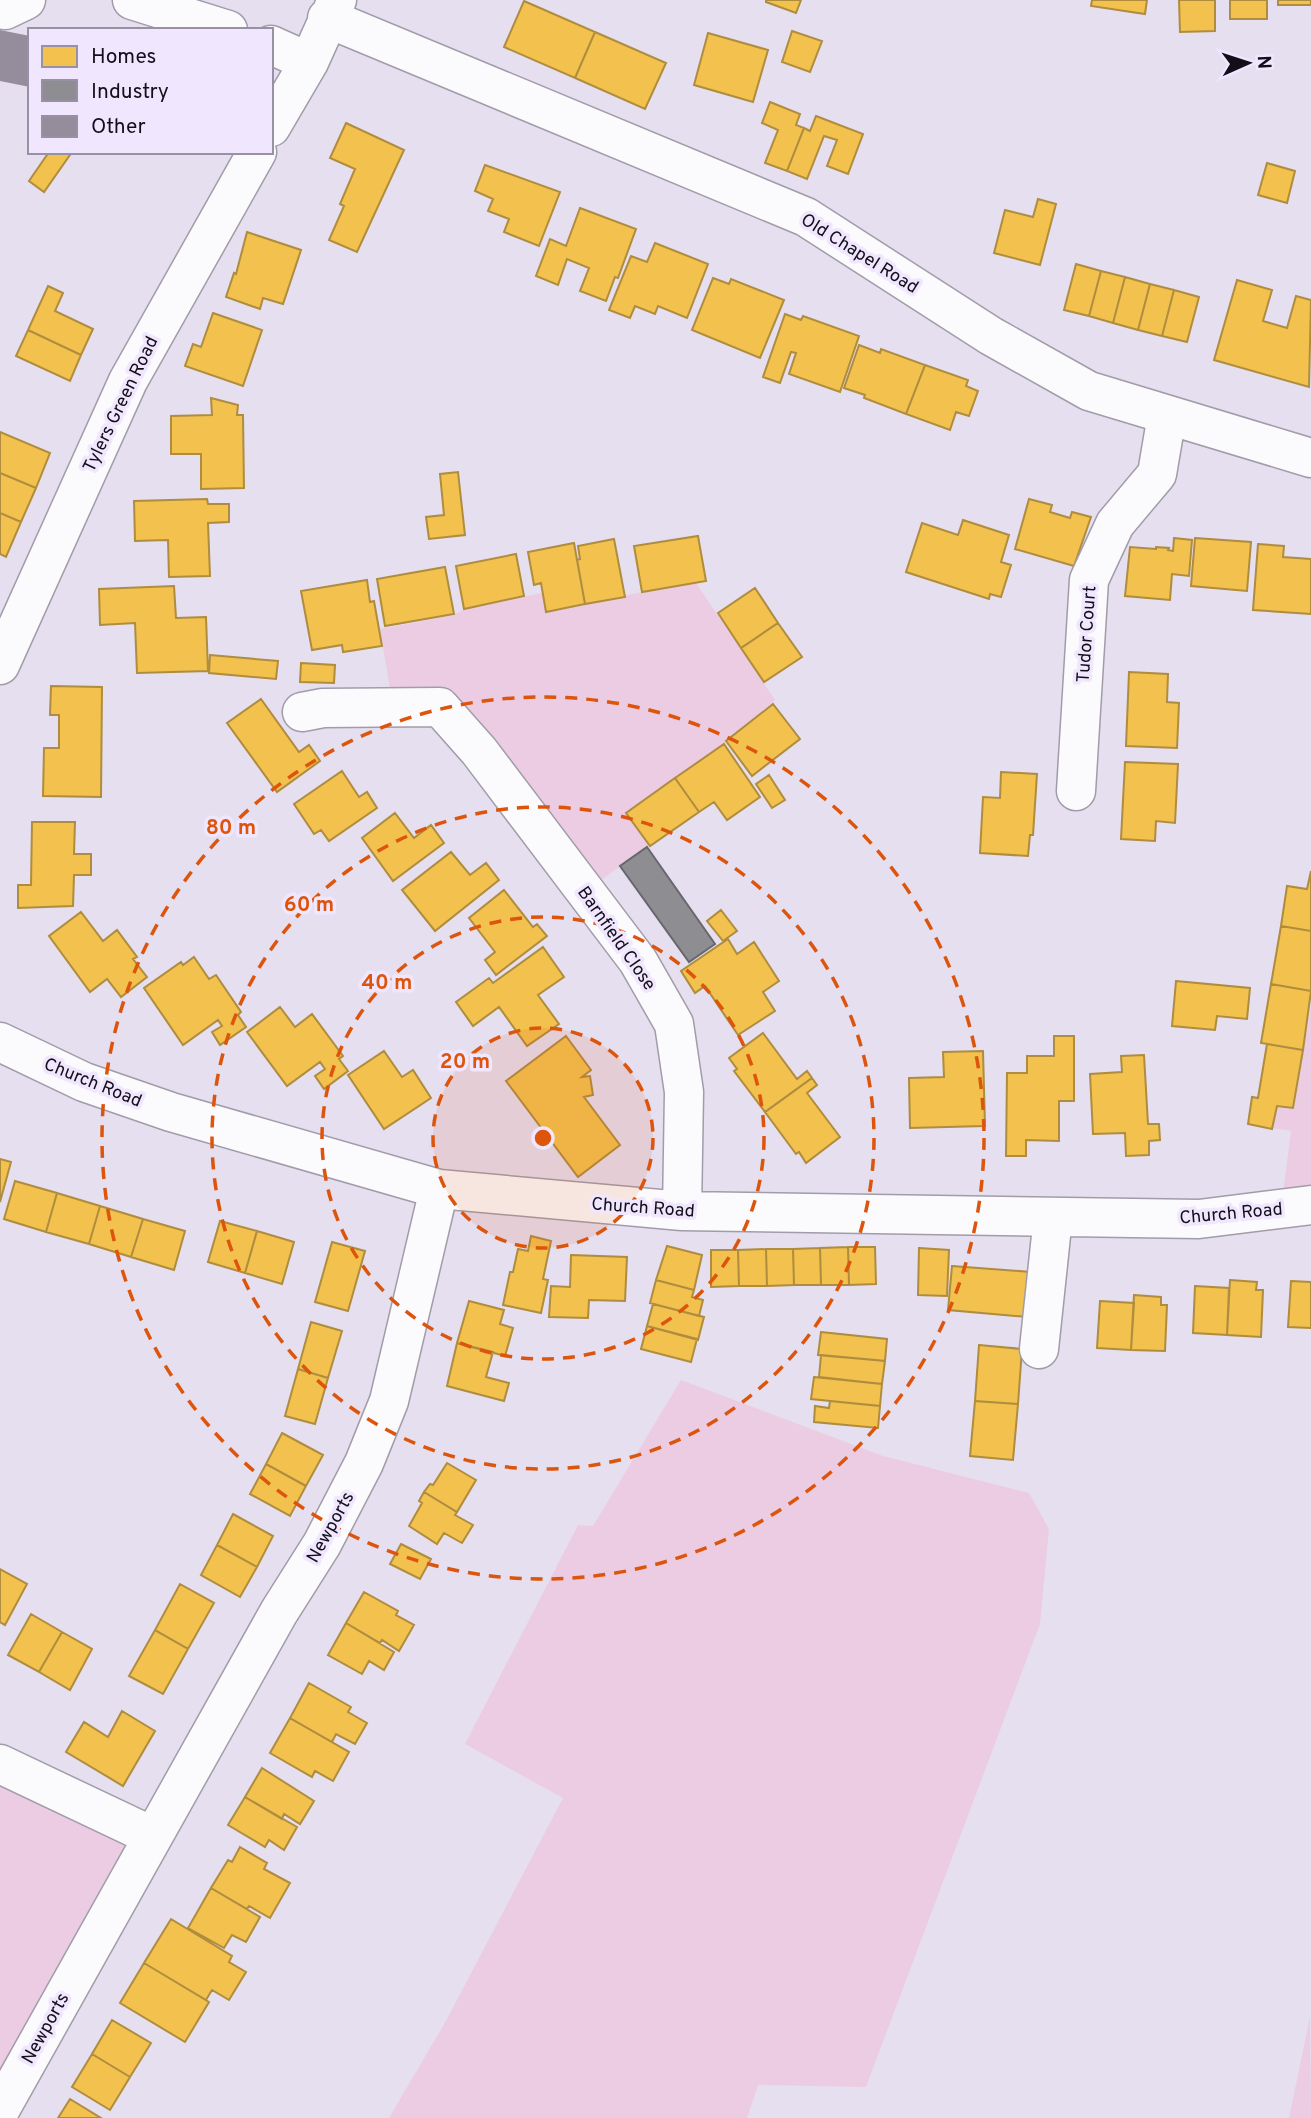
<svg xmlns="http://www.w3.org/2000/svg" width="1311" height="2118" font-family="Overpass,sans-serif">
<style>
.green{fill:#eccce2}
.homes{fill:#f2c14e;stroke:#af8c3e;stroke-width:2}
.industry{fill:#8d8d92;stroke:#68676e;stroke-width:2}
.building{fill:#968d9c}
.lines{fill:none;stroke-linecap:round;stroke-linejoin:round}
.minor-casing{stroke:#a19ca8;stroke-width:41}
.minor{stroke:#fbfafd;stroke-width:38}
.ring{fill:none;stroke:#dd550d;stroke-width:3.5;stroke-dasharray:12 9}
.labels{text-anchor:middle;stroke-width:7;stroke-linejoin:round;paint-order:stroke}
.street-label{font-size:18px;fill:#130f19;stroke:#f0e7ff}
.centre{fill:#dd550d;stroke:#f0e7ff;stroke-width:3.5}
.ring-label{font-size:21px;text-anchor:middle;font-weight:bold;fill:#dd550d;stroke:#f0e7ff;stroke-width:7;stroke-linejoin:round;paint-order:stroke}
</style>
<rect width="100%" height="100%" fill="#e5dff0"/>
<path class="green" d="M696,583L775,700L724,744L626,812L648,846L586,891L479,750L392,701L380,629L454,615L465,609L542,593L546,612L642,592Z
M1311,1005V1204L1281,1208L1291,1131L1273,1128L1277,1106L1294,1109Z
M681,1380L883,1456L1029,1493L1049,1529L1040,1624L866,2087L758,2085L747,2118H389L447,2019L563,1798L465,1744L578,1525L593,1526Z
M0,1764L150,1837L0,2107Z
M1310,2017L1311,2118H1289Z"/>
<path class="homes" d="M766,0H801L796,13L766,2Z
M1092,0H1147L1145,14L1091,6Z
M1179,0H1215V31L1180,32Z
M1230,0H1267V19H1230Z
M1278,0H1311V5H1278Z
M524,1L595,32L575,78L504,47Z
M792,31L822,41L810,72L782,62Z
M595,32L666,63L645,109L575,78Z
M708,33L768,50L753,102L694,85Z
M770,102L800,114L796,125L804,128L787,171L765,163L778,130L762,123Z
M816,116L863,134L848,174L827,166L837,140L824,136L807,179L787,171L804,128L810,131Z
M346,123L404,150L357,252L329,240L344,206L340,204L355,169L330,158Z
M49,152H72L44,192L29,181Z
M1267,163L1295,171L1287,203L1258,195Z
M485,165L560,192L539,246L504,232L509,219L488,211L493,199L475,191Z
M1038,199L1056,204L1040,265L994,253L1005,210L1033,217Z
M580,208L636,229L618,278L615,277L606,301L580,291L589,268L567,259L558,285L536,276L550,239L566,246Z
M247,232L301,250L283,304L263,298L260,309L226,297L234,273L236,274Z
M655,243L708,264L687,318L658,306L655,314L635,306L630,318L609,310L631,256L647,262Z
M1076,264L1101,271L1089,316L1064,310Z
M1101,271L1125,277L1113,323L1089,316Z
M1125,277L1150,284L1138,330L1113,323Z
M713,278L729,284L731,279L784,300L760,358L692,330Z
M1237,280L1272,290L1263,321L1287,328L1296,296L1311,300L1309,387L1214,360Z
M1150,284L1174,290L1162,336L1138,330Z
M48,286L63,293L55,311L93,329L81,355L28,330Z
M1174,290L1199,297L1187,342L1162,336Z
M213,313L262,330L243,386L185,366L193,344L201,347Z
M785,314L801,320L803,316L859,336L840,392L789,374L796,353L791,352L780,383L763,377Z
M28,330L81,355L70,381L16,356Z
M859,345L880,353L881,349L925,365L906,414L864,398L865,395L844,388Z
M925,365L968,380L966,386L978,391L969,416L956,412L950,430L906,414Z
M211,398L238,405L237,415H243L244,488L201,489V454H171V416L212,415Z
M0,432L50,453L36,488L0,473Z
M458,472L465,535L429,539L426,517L444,515L440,474Z
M0,473L36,488L21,522L0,513Z
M207,499L208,504H229V522L208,523L210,576L169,577L168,540L135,541L134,501Z
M1029,499L1052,505L1050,512L1070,518L1072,512L1091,517L1074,566L1015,549Z
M0,513L21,522L6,557L0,554Z
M963,520L1009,535L1001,562L1011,565L1001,597L990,594L989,599L906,572L922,523L958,535Z
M698,536L706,581L642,592L634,546Z
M1174,538L1192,540L1189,576L1172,574L1170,600L1125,596L1130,547L1156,549V547L1169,548L1168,550L1173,551Z
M1195,538L1251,542L1247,591L1191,586Z
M614,539L625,597L585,604L577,560L580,559L578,546Z
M574,543L585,604L546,612L541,583L534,585L528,552Z
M1258,544L1284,546L1283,557L1311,559V614L1253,610Z
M516,554L524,596L464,609L456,566Z
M445,567L454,614L385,626L377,579Z
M367,580L370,602L374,601L382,646L343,652L342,645L312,650L301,591Z
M174,586L176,618L206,617L208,671L137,673L135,623L100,625L99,589Z
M755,588L778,623L741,648L718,613Z
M778,623L802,657L764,682L741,648Z
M210,655L278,661L276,679L209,673Z
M301,663L335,665L334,683L300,682Z
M1129,672L1168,674L1167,702L1179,703L1177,748L1126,746Z
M51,686L102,687L101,797L43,796L44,748H59V715H50Z
M261,699L299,752L309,745L320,761L277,792L227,723Z
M773,704L800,739L752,776L726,741Z
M724,744L760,797L727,820L714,802L699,812L675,778Z
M1125,762L1178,764L1175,823L1156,821L1155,841L1121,839Z
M342,771L359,797L367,792L377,808L329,841L321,830L314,834L294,804Z
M1001,772L1037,774L1033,835H1030L1028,856L980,853L983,797L1000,798Z
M769,775L785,800L772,808L756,784Z
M675,778L699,812L650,846L626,813Z
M395,813L414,838L431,825L444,843L393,881L362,838Z
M32,822H75L74,854H91V875H74L73,906L18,908V885H31Z
M451,852L470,875L486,863L499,880L435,931L402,890Z
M1311,871V931L1281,926L1287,886L1307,889Z
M504,890L533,927L537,924L547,936L496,975L485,960L495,952L469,918Z
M721,910L737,931L723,941L707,921Z
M81,912L103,941L117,930L137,957L133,959L147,977L121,997L107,979L90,992L49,936Z
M1281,926L1311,931V991L1271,984Z
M728,939L737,954L754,942L779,981L763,992L775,1011L738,1035L705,986L695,993L681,971Z
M543,947L564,977L538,995L559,1024L527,1046L499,1007L473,1026L456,1002L489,978L493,983Z
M194,957L209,979L216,975L241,1012L238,1015L246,1027L220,1045L212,1032L222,1026L218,1020L183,1045L144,988L181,962L183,965Z
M1176,981L1250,988L1247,1019L1217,1016L1215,1030L1172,1026Z
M1271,984L1311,991L1303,1050L1261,1043Z
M280,1007L295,1027L312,1014L343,1056L339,1059L348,1071L324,1089L315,1076L325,1069L320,1062L287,1086L247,1032Z
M763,1033L797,1079L807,1071L812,1078L765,1112L734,1071L737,1069L729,1058Z
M566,1036L591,1070L582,1077L590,1076L593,1095L584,1097L620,1145L578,1177L506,1081Z
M1054,1036H1074V1101H1059V1141L1026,1140V1156H1006L1007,1073H1027V1056H1054Z
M1267,1044L1303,1050L1293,1108L1277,1106L1272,1129L1248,1124L1252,1097L1258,1098Z
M384,1051L402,1077L413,1070L431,1098L384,1129L348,1075Z
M983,1051L985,1126L910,1128L909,1078L944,1077L943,1052Z
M1144,1055L1148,1124H1159L1160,1140L1149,1141V1155L1126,1156L1125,1133L1093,1134L1090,1074L1122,1072L1121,1056Z
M812,1078L817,1085L807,1093L840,1137L806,1163L799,1152L796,1154L765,1112Z
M0,1159L11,1162L0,1202Z
M15,1181L57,1193L46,1232L4,1219Z
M57,1193L100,1206L89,1244L46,1232Z
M100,1206L143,1219L131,1257L89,1244Z
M143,1219L185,1231L174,1270L131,1257Z
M220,1221L257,1231L245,1273L208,1262Z
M257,1231L294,1242L282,1284L245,1273Z
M531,1236L551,1241L543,1279L548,1280L541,1313L503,1305L510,1272H513L518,1249L528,1251Z
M332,1242L365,1251L348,1311L315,1302Z
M667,1246L702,1255L694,1290L656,1280Z
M848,1247H875L876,1284L849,1285Z
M848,1247L849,1285H821L820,1248Z
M820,1248L821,1285H794L793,1249Z
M919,1248L949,1250L947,1296L918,1295Z
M766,1249H793L794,1285L767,1286Z
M766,1249L767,1286H739L738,1250Z
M711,1250H738L739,1286L711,1287Z
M571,1255L627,1257L625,1301L589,1300L588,1318L549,1317L551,1286L570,1287Z
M952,1266L1031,1272L1027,1317L948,1310Z
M656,1280L694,1290L692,1297L703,1300L699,1316L650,1303Z
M1230,1280L1257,1282L1256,1290H1263L1261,1337L1227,1335Z
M1291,1281L1311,1282V1328L1288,1327Z
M1195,1286L1229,1288L1227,1335L1193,1333Z
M1134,1295L1161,1297V1305H1167L1165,1351L1131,1350Z
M469,1301L504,1310L500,1324L513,1328L505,1356L457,1343Z
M1100,1301L1134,1303L1131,1350L1097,1348Z
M653,1304L704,1317L698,1340L647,1326Z
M311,1322L342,1331L328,1378L298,1369Z
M647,1326L697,1339L691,1362L641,1349Z
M821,1332L887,1339L885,1361L818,1355Z
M457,1343L493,1352L486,1377L509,1383L504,1401L447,1386Z
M979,1345L1022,1349L1018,1404L975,1401Z
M821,1355L885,1361L882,1384L819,1377Z
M298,1369L328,1378L315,1424L285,1416Z
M814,1377L882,1384L880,1406L811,1399Z
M830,1401L880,1406L878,1428L814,1422L815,1406L829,1408Z
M975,1401L1018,1404L1013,1460L970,1456Z
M282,1433L323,1455L306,1486L266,1464Z
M447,1463L476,1480L457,1512L424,1492L430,1484L433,1485Z
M266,1464L306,1486L290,1516L250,1494Z
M424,1492L457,1512L455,1515L473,1525L462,1543L444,1533L437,1544L409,1526L422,1503L419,1501Z
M233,1514L273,1536L257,1567L217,1545Z
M401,1544L431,1559L420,1579L390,1564Z
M217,1545L257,1567L240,1597L201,1575Z
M0,1569L27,1584L5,1625L0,1622Z
M180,1584L214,1603L188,1649L155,1630Z
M364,1592L398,1611L396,1615L414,1625L399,1651L382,1640L380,1643L346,1623Z
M31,1614L62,1632L39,1672L8,1655Z
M346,1623L394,1652L384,1670L369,1661L362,1674L328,1655Z
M155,1630L188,1649L163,1694L129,1676Z
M62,1632L92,1649L70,1690L39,1672Z
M309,1683L351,1707L348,1712L367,1723L355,1744L336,1734L332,1742L290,1718Z
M122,1711L155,1731L123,1786L66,1752L84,1722L108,1737Z
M290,1718L349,1752L333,1781L315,1771L312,1777L270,1753Z
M262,1768L314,1801L300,1824L284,1814L282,1819L245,1797Z
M245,1797L297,1827L284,1850L269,1840L265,1847L228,1825Z
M240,1847L267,1863L264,1869L290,1883L270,1918L249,1906L247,1909L211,1888L228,1860L232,1862Z
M211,1888L260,1917L246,1942L232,1935L224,1948L188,1928Z
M171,1919L232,1956L229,1962L246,1972L229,2000L212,1990L206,2000L144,1963Z
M144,1963L209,2002L185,2042L120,2003Z
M112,2020L151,2043L130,2077L92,2054Z
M92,2054L130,2077L110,2110L72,2087Z
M70,2099L101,2118H58Z"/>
<path class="industry" d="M647,847L715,944L689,962L620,866Z"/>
<path class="building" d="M0,30L30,36V87L0,81Z"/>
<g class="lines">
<g class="minor-casing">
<path id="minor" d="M132,0L228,30
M0,9L5,10L26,0
M327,18L806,217L991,336L1089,391L1311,458
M271,45L309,62
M271,127L309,62L337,0
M0,665L128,381L257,152
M302,712L323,708L440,707L479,751L638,961L674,1024L684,1092L682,1211
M1076,791L1089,580L1115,524L1157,474L1167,415
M0,1042L84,1082L171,1112L439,1189L682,1211L1199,1219L1311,1205
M1039,1349L1053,1217
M0,1764L152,1836
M0,2110L279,1612L322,1544L364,1463L389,1401L439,1189"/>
</g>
<use href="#minor" class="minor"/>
</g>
<circle cx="543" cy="1138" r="110" fill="#dd550d" fill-opacity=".12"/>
<g class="ring">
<circle cx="543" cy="1138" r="110"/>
<circle cx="543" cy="1138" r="221"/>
<circle cx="543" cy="1138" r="331"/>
<circle cx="543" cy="1138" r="441"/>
</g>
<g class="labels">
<g class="street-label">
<text transform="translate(860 253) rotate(32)" y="6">Old Chapel Road</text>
<text transform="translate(120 404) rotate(-64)" y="6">Tylers Green Road</text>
<text transform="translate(1086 634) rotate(-86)" y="6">Tudor Court</text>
<text transform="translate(617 938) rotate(55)" y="6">Barnfield Close</text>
<text transform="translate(93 1082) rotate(22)" y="6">Church Road</text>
<text transform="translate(643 1207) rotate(4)" y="6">Church Road</text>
<text transform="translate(1231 1213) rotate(-5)" y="6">Church Road</text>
<text transform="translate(330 1527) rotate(-61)" y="6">Newports</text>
<text transform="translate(45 2028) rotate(-61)" y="6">Newports</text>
</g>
</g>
<circle cx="543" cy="1138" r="10" class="centre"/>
<g class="ring-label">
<text x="231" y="834">80 m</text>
<text x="309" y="911">60 m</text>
<text x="387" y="989">40 m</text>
<text x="465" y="1068">20 m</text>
</g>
<rect x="28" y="28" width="245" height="126" fill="#f0e7ff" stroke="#9891a3" stroke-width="2"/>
<rect x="42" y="46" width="35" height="21" fill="#f2c14e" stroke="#9891a3" stroke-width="2"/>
<text x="91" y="63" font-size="21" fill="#130f19">Homes</text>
<rect x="42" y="80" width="35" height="21" fill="#8d8d92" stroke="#9891a3" stroke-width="2"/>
<text x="91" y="98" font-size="21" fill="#130f19">Industry</text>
<rect x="42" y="116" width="35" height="21" fill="#968d9c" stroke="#9891a3" stroke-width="2"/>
<text x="91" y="133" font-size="21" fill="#130f19">Other</text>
<g transform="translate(1248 63) rotate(87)" stroke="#f0e7ff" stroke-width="5" paint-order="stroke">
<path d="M0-5L12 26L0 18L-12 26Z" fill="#130f19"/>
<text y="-10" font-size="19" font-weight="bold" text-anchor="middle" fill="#130f19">N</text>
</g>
</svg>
